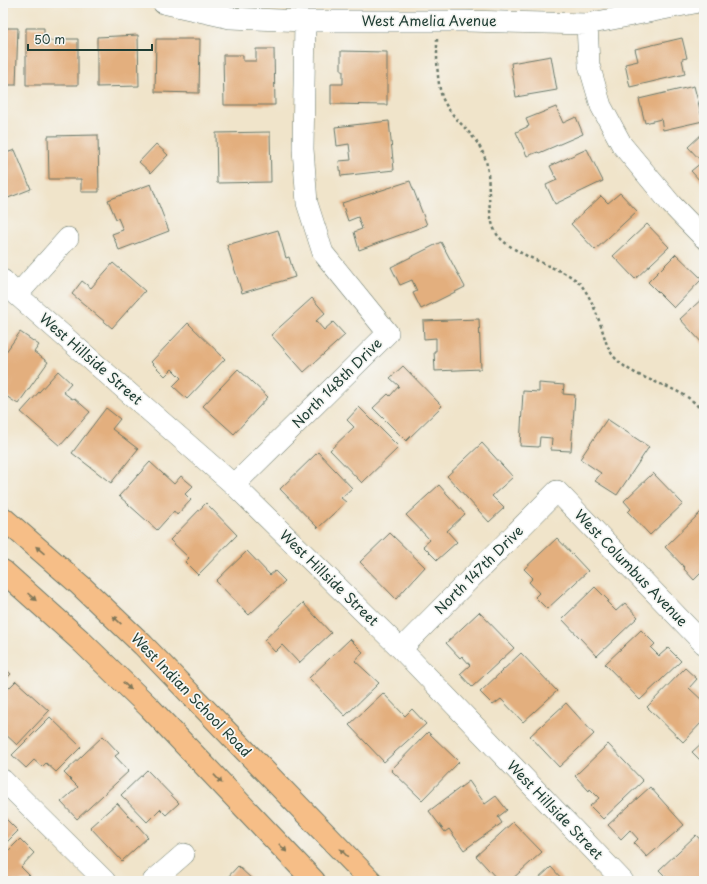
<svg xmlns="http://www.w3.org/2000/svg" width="707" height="884" font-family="'Playpen Sans',sans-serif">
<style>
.building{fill:#e3af7e}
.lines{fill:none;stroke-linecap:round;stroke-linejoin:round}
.minor-casing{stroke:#687768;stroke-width:22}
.major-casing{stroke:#687768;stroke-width:24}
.path{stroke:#687768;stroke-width:2.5;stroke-dasharray:3 3;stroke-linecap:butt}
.minor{stroke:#fff;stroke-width:21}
.major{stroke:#f6be87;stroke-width:22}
.oneway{fill:#807759}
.labels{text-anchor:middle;stroke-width:3.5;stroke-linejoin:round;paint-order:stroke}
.street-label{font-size:14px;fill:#1f3d34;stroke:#f6f6f2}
</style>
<rect width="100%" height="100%" fill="#f6f6f2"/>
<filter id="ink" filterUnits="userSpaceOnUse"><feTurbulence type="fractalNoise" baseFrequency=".025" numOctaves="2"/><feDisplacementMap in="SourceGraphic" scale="8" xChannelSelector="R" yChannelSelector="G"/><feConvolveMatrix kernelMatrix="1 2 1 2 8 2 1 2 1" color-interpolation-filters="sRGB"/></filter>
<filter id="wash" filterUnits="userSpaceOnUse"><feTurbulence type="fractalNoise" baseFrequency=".012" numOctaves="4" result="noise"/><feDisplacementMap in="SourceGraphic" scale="16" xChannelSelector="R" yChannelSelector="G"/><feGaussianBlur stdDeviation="0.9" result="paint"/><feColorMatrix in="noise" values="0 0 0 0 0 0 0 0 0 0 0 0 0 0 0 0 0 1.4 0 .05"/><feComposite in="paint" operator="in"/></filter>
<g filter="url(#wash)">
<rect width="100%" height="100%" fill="#f0e4ca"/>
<g id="blocks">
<path class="building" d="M3,28H18L16,85H3Z
M26,28H44V41H56V39H78V85H26Z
M138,35L139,86L97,87V37Z
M682,38L687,58L682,59L685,74L630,87L625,64L638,61L635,49Z
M156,39H200L199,93L155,92Z
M256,49H274L275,105H224L223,55H243V61H256Z
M341,51L387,52V105L331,104V84H343V71H341Z
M551,56L557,90L516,97L511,63Z
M694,86L703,121L663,130L661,119L645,123L639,99Z
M556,107L563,123L576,117L583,134L539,153L538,152L527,156L516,132L529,126L526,119Z
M389,121L394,170L341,176L339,161L351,160L349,144L337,146L335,127Z
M270,132L271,182L217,183L216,133Z
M704,132V181L702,183L691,171L702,162L688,147Z
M98,135L99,192H81V179H49L48,136Z
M156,144L168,155L151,173L139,162Z
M587,149L603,181L555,204L546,185L557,180L550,166Z
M15,150L31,189L3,200V154Z
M410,181L427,225L359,250L354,232L362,229L358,217L348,221L342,203Z
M151,184L169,231L119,250L112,234L123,230L118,218L116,219L108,200Z
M620,193L637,211L595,250L571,224L601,196L608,203Z
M647,224L669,247L635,279L613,256Z
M278,230L286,258L289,257L295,277L242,293L227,245Z
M441,242L465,287L421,309L413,293L417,291L412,280L400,285L391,267Z
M676,254L702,279L674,308L648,282Z
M113,263L145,291L112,328L72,294L82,281L91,288Z
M704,297V345L680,319Z
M312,298L325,313L316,321L324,330L333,322L345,335L304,372L271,335Z
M479,319L481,369L435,371L434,351H436V338L424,339L423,321Z
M188,323L225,359L187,399L173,386L181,378L172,369L165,376L151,362Z
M20,332L39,345L34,352L48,362L18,404L3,394V356Z
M403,366L442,406L406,441L373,408L388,394L390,396L399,386L390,378Z
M238,369L268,397L234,434L203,406Z
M58,371L71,383L63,392L72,399L74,398L90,412L60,446L21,412Z
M539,383L564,385L563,394L575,395L571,451L551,450L552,438L540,437L539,447L520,446L523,391L539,392Z
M359,407L399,447L362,483L330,450L354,427L347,420Z
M106,408L120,419L112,429L138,449L111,483L72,453Z
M607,419L649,447L617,495L595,481L601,473L580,459Z
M482,443L513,477L492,496L504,508L489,522L447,476Z
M318,452L352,488L341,498L346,502L318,528L280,489Z
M150,462L174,484L181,476L193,486L185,494L191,500L177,515L174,511L157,530L119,496Z
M653,473L683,504L650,535L628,512L631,509L624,501Z
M439,485L465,514L447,531L457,542L437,560L423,546L430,540L406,515Z
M206,503L237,535L198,575L185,562L189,558L170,540Z
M702,511L704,513V570L694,580L684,569L685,568L665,547Z
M390,533L425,567L396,599L360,562Z
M557,538L588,571L547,609L535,597L539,593L529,582L533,578L524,569Z
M247,551L270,575L275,571L285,581L249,615L216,581Z
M595,587L609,601L607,602L616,611L625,603L638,617L597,656L562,619Z
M303,603L331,633L299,663L282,645L275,652L264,640Z
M479,612L514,648L472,687L460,674L470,665L462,656L460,658L446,643Z
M641,630L655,644L651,648L659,656L668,648L681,661L640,700L605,664Z
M350,639L363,652L355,661L379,683L345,716L309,678Z
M521,653L557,691L523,722L501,699L493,705L480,692Z
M3,667L11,674L3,682Z
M685,668L697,679L689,688L704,702V720L683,742L647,707Z
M16,681L49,711L17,745L3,732V694Z
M383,693L405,716L412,709L426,724L384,762L349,725Z
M566,703L594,734L559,767L530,736Z
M50,717L81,747L56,772L46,763L42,767L34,760L26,768L12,755Z
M428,732L459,762L422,800L391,770Z
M103,736L119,753L115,756L129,771L77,819L61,802L78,787L64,773Z
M704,741V764L692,752Z
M608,744L643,781L603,819L590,806L599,798L590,789L589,791L575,776Z
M147,770L179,803L166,815L160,809L147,822L121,795Z
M469,781L485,804L496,796L507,810L498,817L502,823L464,850L449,829L445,832L429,811Z
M650,787L684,825L647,857L634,843L638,839L630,830L621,839L608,825Z
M117,803L148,837L122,861L90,827Z
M5,818L18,831L3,846V820Z
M513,822L542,852L510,881H499L476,856Z
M696,835L704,844V881H670L659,870Z
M20,839L34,853L21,867L35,881H3V856Z
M238,866L254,881H228L226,879Z
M551,867L564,881H536Z"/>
</g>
</g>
<g filter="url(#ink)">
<use href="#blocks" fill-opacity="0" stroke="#687768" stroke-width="1"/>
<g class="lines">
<g class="minor-casing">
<path id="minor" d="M163,3L230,18L305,21H466L587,24L694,3
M587,24L589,65L601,106L622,145L671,204L704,238
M3,280L17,295L234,485L401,649L623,881
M17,295L68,238
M234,485L388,333L323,253L307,203L303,149L305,21
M401,649L557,491L704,644
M3,780L105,881
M153,881L184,854"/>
</g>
<g class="major-casing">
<path id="major" d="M3,518L80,585L143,645L371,881
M3,571L80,640L150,708L314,881"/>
</g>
<path class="path" d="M437,39C437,57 436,90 446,105C458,125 478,135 486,161C492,183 484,224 501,239C515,252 534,259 551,267C562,272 574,276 582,286C591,298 596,312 601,326C605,338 607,350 616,359C637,381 672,383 695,403C699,407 702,414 704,419"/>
<use href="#minor" class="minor"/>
<use href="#major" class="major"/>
</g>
<defs><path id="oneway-solid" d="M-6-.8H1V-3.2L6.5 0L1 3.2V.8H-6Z"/></defs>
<g class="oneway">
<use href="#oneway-solid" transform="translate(40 550) rotate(-139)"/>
<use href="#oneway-solid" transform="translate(32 597) rotate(42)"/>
<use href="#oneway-solid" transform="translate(117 620) rotate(-137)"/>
<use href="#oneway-solid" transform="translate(127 686) rotate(44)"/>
<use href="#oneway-solid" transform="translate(218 779) rotate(47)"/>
<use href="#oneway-solid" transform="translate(283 848) rotate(46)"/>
<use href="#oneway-solid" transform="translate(344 853) rotate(-134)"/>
</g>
</g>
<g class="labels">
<g class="street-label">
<text x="429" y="26">West Amelia Avenue</text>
<text transform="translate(91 359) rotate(41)" y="5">West Hillside Street</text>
<text transform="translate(337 383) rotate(-45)" y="5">North 148th Drive</text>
<text transform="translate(631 568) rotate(46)" y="5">West Columbus Avenue</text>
<text transform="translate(479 570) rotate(-45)" y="5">North 147th Drive</text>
<text transform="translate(329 578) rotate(44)" y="5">West Hillside Street</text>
<text transform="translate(191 695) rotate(46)" y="5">West Indian School Road</text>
<text transform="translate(555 810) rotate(46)" y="5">West Hillside Street</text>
</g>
</g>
<rect width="707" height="884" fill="none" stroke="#f6f6f2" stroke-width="16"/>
<path d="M28 44v6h124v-6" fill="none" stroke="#1f3d34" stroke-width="2"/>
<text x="34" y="44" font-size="12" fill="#1f3d34" stroke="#f6f6f2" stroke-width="3" paint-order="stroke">50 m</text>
</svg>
